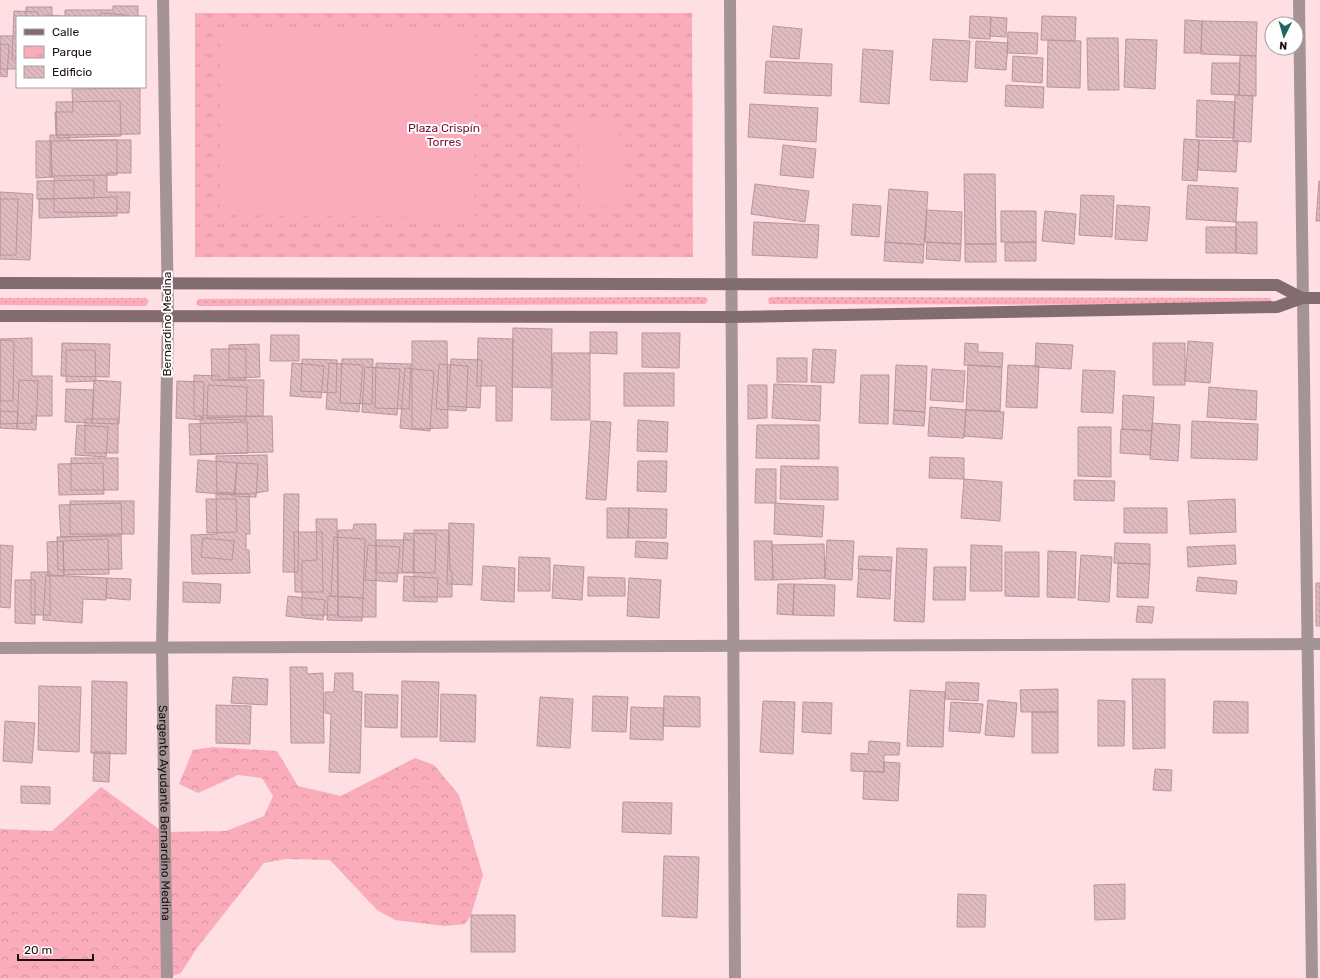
<svg xmlns="http://www.w3.org/2000/svg" width="1320" height="978" font-family="Rubik,sans-serif">
<style>
.grass{fill:url(#grass-dots)}
.forest{fill:url(#forest-crowns)}
.park{fill:url(#park-tufts)}
.pitch{fill:#faacba}
.building{fill:url(#building-back-hatch);stroke:#b9959b}
.lines{fill:none;stroke-linecap:round;stroke-linejoin:round}
.street{stroke:#a49496;stroke-width:12}
.secondary{stroke:#836c70;stroke-width:12}
.labels{text-anchor:middle;stroke-width:4;stroke-linejoin:round;paint-order:stroke}
.park-label{font-size:12px;fill:#7a0f35;stroke:#fff}
.street-label{font-size:12px;fill:#1d1012;stroke:#fff}
</style>
<defs>
<pattern id="grass-dots" width="8" height="8" patternUnits="userSpaceOnUse"><rect width="8" height="8" fill="#faacba"/><path d="M2 2h.1M6 6h.1" fill="none" stroke="#d6939f" stroke-width="1.8" stroke-linecap="round"/></pattern>
<pattern id="forest-crowns" width="20" height="18" patternUnits="userSpaceOnUse"><rect width="20" height="18" fill="#faacba"/><path d="M2 6a3 3 0 1 1 6 0M12 15a3 3 0 1 1 6 0" fill="none" stroke="#d6939f"/></pattern>
<pattern id="park-tufts" width="24" height="20" patternUnits="userSpaceOnUse"><rect width="24" height="20" fill="#faacba"/><path d="M3 7l-1-3M5 7V3M7 7l1-3M15 17l-1-3M17 17v-4M19 17l1-3" fill="none" stroke="#d6939f"/></pattern>
<pattern id="building-back-hatch" width="6" height="6" patternUnits="userSpaceOnUse"><rect width="6" height="6" fill="#e0bac1"/><path d="M-1 5l2 2M0 0l6 6M5-1l2 2" fill="none" stroke="#c09fa5"/></pattern>
</defs>
<rect width="100%" height="100%" fill="#fedfe4"/>
<path class="grass" d="M705,297L708,300L705,304L198,306L196,304L198,299Z
M771,297L1270,298L1273,303L1270,305L771,304H769L768,299Z
M0,298H146L149,301L146,306L0,305Z"/>
<path class="forest" d="M213,747L277,751L298,786L341,796L415,758L434,765L459,795L483,875L471,915L465,924L445,926L395,920L377,910L330,860L286,859L264,863L197,948L181,973L167,978H0V829L52,831L101,787L163,832L226,831L264,816L273,796L262,778L238,775L198,793L179,784L193,750Z"/>
<path class="park" d="M195,13H692L693,257H195Z"/>
<path class="pitch" d="M221,28L475,29L474,217L220,215Z
M619,122L621,206L580,207L578,123Z"/>
<path class="building" d="M113,6H138V17H65V10H113Z
M26,7H52V17H26Z
M14,11L38,12V17H17V59H12Z
M101,13L127,15V17H100Z
M46,15L75,17H46Z
M970,16L991,17L990,39L969,38Z
M1042,16L1076,17L1075,41L1041,40Z
M991,17L1007,18L1006,37L990,36Z
M1185,20L1202,21L1201,53H1184Z
M1202,21L1257,22L1256,56L1201,54Z
M773,26L802,29L799,59L770,57Z
M1008,32L1038,33L1037,54L1007,53Z
M0,36H17V69H0Z
M1087,38H1118L1119,90H1088Z
M933,39L970,41L967,82L930,80Z
M1126,39L1157,40L1155,89L1124,87Z
M1048,40L1081,41L1080,88L1047,87Z
M976,41L1008,43L1006,70L975,68Z
M0,44L9,45L7,77L0,76Z
M863,49L893,51L889,104L860,102Z
M1240,55L1256,56V96L1239,95Z
M1013,56L1043,58L1042,83L1012,81Z
M766,61L832,64L831,96L764,93Z
M1212,63H1240L1239,95L1211,94Z
M1006,85L1044,87L1043,108L1005,106Z
M69,87H98V88Z
M140,88V134L56,135L55,112H73L72,89Z
M1235,95L1253,96L1251,142L1233,141Z
M1197,100L1235,102L1234,138L1196,137Z
M120,101L121,136L57,138L56,102Z
M750,104L818,108L816,142L748,137Z
M50,135H69V140H131V173H107V192H130L129,213L54,212V177H50Z
M1184,139L1199,140L1197,181L1182,180Z
M117,140V175L52,176L51,141Z
M1199,140L1238,141L1236,172L1198,170Z
M36,141H51L52,177L36,178Z
M783,145L816,149L813,178L780,175Z
M964,174H995L996,244H965Z
M94,180V198L37,199V181Z
M1319,181H1320V221H1316Z
M755,184L809,191L805,222L751,214Z
M1188,185L1238,188L1236,222L1186,219Z
M889,189L928,192L924,245L885,242Z
M0,192L33,194L30,260L0,259Z
M1081,195L1114,196L1112,237L1079,235Z
M117,197V216L39,218V199Z
M0,199H18L16,255H0Z
M853,204L881,206L879,237L851,235Z
M1117,205L1150,207L1147,241L1115,239Z
M927,210L962,212L961,244L925,242Z
M1001,211H1036V242H1001Z
M1045,211L1076,214L1074,244L1042,241Z
M754,222L819,225L817,258L752,255Z
M1236,222H1257V254L1236,253Z
M1206,227H1236V253H1206Z
M885,242L924,245L923,263L884,261Z
M927,242L961,244L960,261L926,259Z
M1036,242V261H1005V243Z
M965,244H996V262H965Z
M513,328L552,329L551,388L512,387Z
M590,332H617V354L590,353Z
M642,333H680L679,368L642,367Z
M271,335H299V361H270Z
M32,338V376H52V416H32V423L0,424V339Z
M478,338L513,339L512,421H496V386H477Z
M0,340L14,341L13,401H0Z
M412,341H447L448,428L412,429Z
M1188,341L1213,343L1210,383L1185,381Z
M62,343L110,344L109,377L61,376Z
M965,343L978,344V352L1003,353L1002,367L964,365Z
M1036,343L1073,345L1071,369L1035,367Z
M1153,343H1185V385H1153Z
M259,344L260,377L229,378V345Z
M211,349H246V380H212Z
M813,349L836,350L834,383L811,382Z
M66,350H95L96,381L66,382Z
M553,353H590V420H551Z
M777,358H807V382H777Z
M302,359L337,360L336,393L301,391Z
M342,359H373L372,404L340,403Z
M451,359L482,360L480,408L448,406Z
M292,363L324,366L321,398L290,396Z
M329,363L363,365L359,412L326,409Z
M376,363L411,364L409,409L375,408Z
M439,364L468,366L466,411L436,409Z
M896,365L927,366L925,412L894,410Z
M968,365L1002,367L1000,411L966,410Z
M1008,365L1039,366L1037,408L1006,407Z
M365,367L400,369L397,415L362,412Z
M405,368L434,371L430,431L400,428Z
M932,369L965,371L963,402L930,400Z
M1083,370L1115,371L1113,413L1081,412Z
M624,373H674V406H624Z
M194,375L219,376V380H264L263,416H194Z
M861,375H889L888,424L859,423Z
M19,380L38,381L36,430L17,429Z
M94,380L121,382L119,424L92,423Z
M177,381L204,382L203,420L176,418Z
M774,384L821,386L820,421L772,418Z
M208,385L247,387L246,420L207,419Z
M748,385H767V418L748,419Z
M1209,387L1257,391L1256,420L1207,417Z
M66,389L94,390L92,423L65,422Z
M1123,395L1154,397L1152,431L1122,429Z
M930,407L966,410L964,438L928,436Z
M894,410L925,412L924,426L893,424Z
M966,410L1004,412L1002,439L964,436Z
M0,411L18,412L17,429L0,428Z
M272,416L273,452L201,454L200,418Z
M85,419H118V453H85Z
M638,420L668,422L667,452L637,451Z
M591,421L611,422L606,500L586,499Z
M1192,421L1258,424L1257,460L1191,458Z
M247,422L248,453L190,455L189,424Z
M1152,423L1180,425L1178,461L1150,459Z
M77,425L108,427L106,457L75,455Z
M757,425H819V459L756,458Z
M1078,427H1111V477L1078,476Z
M1121,429L1152,431L1150,455L1120,453Z
M267,455L268,491L249,494L217,492L216,456Z
M930,457L964,458V479L929,478Z
M71,458H118V490H71Z
M198,460L237,463L235,495L196,492Z
M638,461H667L666,492L637,491Z
M103,463L104,494L59,495L58,464Z
M237,463L258,464L256,497L234,496Z
M781,466L838,467V500L780,499Z
M756,469H776V503H755Z
M964,479L1002,482L1000,521L961,518Z
M1074,480L1115,481L1114,501L1074,500Z
M216,494H249L250,534H246V550H249L250,573L192,574L191,535L217,534Z
M284,494H299L298,572H283Z
M206,499H236L237,532L207,533Z
M1235,499L1236,532L1190,534L1188,501Z
M70,501H134V534H70Z
M121,503L122,535L61,537L59,505Z
M775,503L824,506L822,537L774,534Z
M607,508H629L628,538H607Z
M629,508L667,509L666,538H628Z
M1124,508H1167V533H1124Z
M316,519H337L338,615H302V561L317,560Z
M449,523L474,524L472,585L447,584Z
M354,524H376V617H338V530H353Z
M414,530H449L450,571H452V597H414Z
M294,532H322L323,592H295Z
M404,533L436,534L435,573L402,572Z
M121,536L122,569L58,570L57,537Z
M334,537L365,539L363,598L331,596Z
M203,538L234,541L232,560L201,557Z
M108,539L109,574L64,575L63,541Z
M376,540H414L413,573H376Z
M827,540L854,541L852,580L825,579Z
M63,541L64,576H48L47,542Z
M636,541L668,543L667,559L635,557Z
M754,541H772L773,580H755Z
M1115,543L1150,544V564L1114,563Z
M824,544L825,578L773,580L772,545Z
M0,545L13,546L10,608L0,607Z
M368,545L400,547L397,582L365,580Z
M971,545L1002,546V591H970Z
M1235,545L1236,564L1188,567L1187,547Z
M897,548L927,549L924,622L894,621Z
M1048,551L1076,552L1075,598L1047,597Z
M1005,552H1039V597L1005,596Z
M1081,555L1112,557L1109,602L1078,600Z
M859,556L892,557L891,571L858,569Z
M519,557L550,558V591H518Z
M1118,563L1150,564L1148,598L1117,597Z
M554,565L584,567L582,600L552,598Z
M483,566L515,568L514,602L481,600Z
M934,567H966L965,600H933Z
M859,569L891,571L890,599L857,597Z
M31,572H50V615H31Z
M46,575L107,578L106,600L83,599L82,623L43,620Z
M404,576L438,578L437,602L403,601Z
M588,577L625,578V596H588Z
M1198,577L1237,581L1236,594L1196,591Z
M107,578L131,579L130,600L106,598Z
M629,578L661,580L659,618L627,616Z
M15,580H35V624L15,623Z
M183,582L221,584L220,603L183,602Z
M1316,583H1320V626H1316Z
M778,584H794L793,615L777,614Z
M794,584L835,585L834,616L793,615Z
M288,596L325,600L323,620L286,616Z
M328,596L363,598L362,621L327,620Z
M1138,606L1154,607L1152,623L1136,622Z
M290,667H307V674L323,673L324,743H291Z
M335,673H353V691L362,692L360,773L329,772L331,714L325,713V692H334Z
M233,677L268,679L267,705L231,703Z
M1132,679H1165V748L1133,749Z
M92,681L127,682L126,754L91,753Z
M402,681L439,682L437,737H401Z
M946,682L979,683L978,701L945,699Z
M39,686L81,687L79,752L38,750Z
M1058,689V712H1021L1020,690Z
M910,690L945,692L943,747L907,746Z
M365,694L398,695L397,728L365,727Z
M441,694L476,695L475,742L440,741Z
M593,696L628,697L626,732L592,731Z
M664,696L700,697V727L663,726Z
M540,697L573,699L570,748L537,746Z
M988,700L1017,703L1014,737L985,735Z
M1098,700L1125,701L1124,746H1098Z
M763,701L795,702L793,754L760,752Z
M1214,701L1248,702V733H1213Z
M803,702L832,703L831,734L802,732Z
M951,702L983,704L980,733L949,731Z
M216,705L251,706L250,744L216,743Z
M631,707L664,708L663,740L630,739Z
M1032,712H1058V753H1032Z
M5,721L35,723L32,763L3,761Z
M869,741L900,743L899,755H884V772L851,771V753L868,754Z
M94,752H110L109,782L93,781Z
M884,762L900,763L898,801L863,799L864,771L884,772Z
M1155,769L1172,770L1171,791L1153,790Z
M21,786L50,787V804L21,803Z
M623,802L672,803L671,834L622,832Z
M664,856L699,857L697,918L662,916Z
M1125,884V919L1095,920L1094,885Z
M958,894L986,895L985,927H957Z
M471,915H515V952H471Z"/>
<g class="lines">
<g class="street">
<path id="s1" d="M163,0L168,316L162,648L167,978"/>
<path d="M730,0L735,978"/>
<path d="M1299,0C1302,326 1309,652 1312,978"/>
<path d="M0,648L1320,644"/>
</g>
<path class="secondary" d="M0,283L1277,285L1302,298
M0,316L732,317L1277,307L1302,298H1320"/>
</g>
<g class="labels">
<g class="park-label">
<text x="444" y="132">Plaza Crispín<tspan x="444" dy="14">Torres</tspan></text>
</g>
<g class="street-label">
<text transform="translate(167 324) rotate(-90)" y="4">Bernardino Medina</text>
<text dy="4" stroke="none"><textPath href="#s1" startOffset="813">Sargento Ayudante Bernardino Medina</textPath></text>
</g>
</g>
<rect x="16" y="16" width="130" height="72" fill="#ffffff" stroke="#a59fa0"/>
<rect x="24" y="29" width="20" height="6" fill="#836c70" stroke="#a59fa0"/>
<text x="52" y="36" font-size="12" fill="#1d1012">Calle</text>
<rect x="24" y="46" width="20" height="12" fill="url(#park-tufts)" stroke="#a59fa0"/>
<text x="52" y="56" font-size="12" fill="#1d1012">Parque</text>
<rect x="24" y="66" width="20" height="12" fill="url(#building-back-hatch)" stroke="#a59fa0"/>
<text x="52" y="76" font-size="12" fill="#1d1012">Edificio</text>
<g transform="translate(1284 36) rotate(185)"><circle r="19" fill="#ffffff" stroke="#a59fa0"/>
<path d="M0-3L7 15L0 10L-7 15Z" fill="#1c6761"/>
<text y="-6" font-size="11" font-weight="bold" text-anchor="middle" fill="#1d1012">N</text>
</g>
<path d="M18 954v6h75v-6" fill="none" stroke="#1d1012" stroke-width="2"/>
<text x="24" y="954" font-size="12" fill="#1d1012" stroke="#ffffff" stroke-width="3" paint-order="stroke">20 m</text>
</svg>
